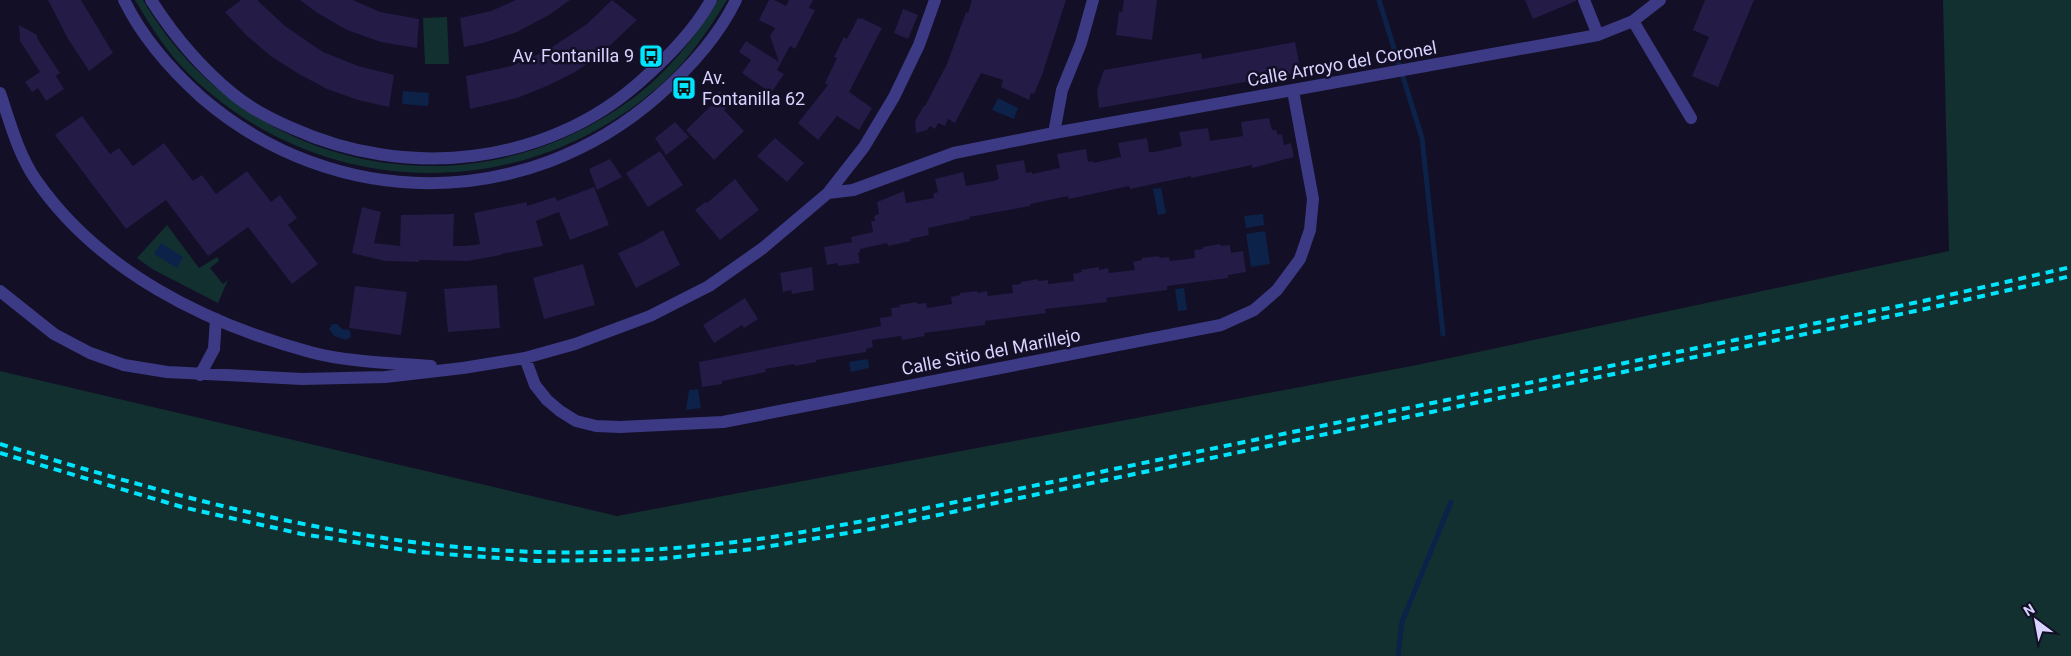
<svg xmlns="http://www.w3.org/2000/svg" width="2071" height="656" font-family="Roboto,sans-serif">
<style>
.green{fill:#12302f}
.water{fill:#0c2248}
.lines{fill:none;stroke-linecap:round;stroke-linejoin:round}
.stream{stroke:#0c2248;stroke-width:5}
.building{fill:#241b47}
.minor{stroke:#3d3a85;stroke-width:12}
.rail{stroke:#00e5ff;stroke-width:4;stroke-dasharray:8 6;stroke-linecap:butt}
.labels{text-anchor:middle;stroke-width:5;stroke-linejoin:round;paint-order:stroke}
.poi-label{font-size:18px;fill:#d9d4ff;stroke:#130f26;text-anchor:end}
.street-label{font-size:18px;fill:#d9d4ff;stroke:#130f26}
</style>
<rect width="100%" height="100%" fill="#130f26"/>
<path class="green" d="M135,0H143C240,167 455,216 616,110C659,83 692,43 718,0H727C709,29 690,58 665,81C529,205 324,204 191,76C168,54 151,27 135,0Z
M1943,0H2071V656H0V371L617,516L1417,365L1949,251Z
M447,17L449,64H425L423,18Z
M167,225L199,268L217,257L219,261L210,268L223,284L228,280L218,303L152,269L137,258Z"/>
<path class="water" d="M403,91L429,93L428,106L402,104Z
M998,98L1018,108L1014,119L992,110Z
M1161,188L1166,213L1158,215L1153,189Z
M1263,214L1264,225L1246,228L1244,216Z
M1265,231L1270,264L1251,267L1246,234Z
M161,243L183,257L177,268L154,254Z
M1184,288L1187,310L1178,311L1175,289Z
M332,324H337L342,329L350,330L351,337L346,340L334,336L329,329Z
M868,359L869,368L851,372L849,362Z
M698,389L701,408L686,410L689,390Z"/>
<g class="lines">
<path class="stream" d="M1379,0L1422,138L1443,334
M1398,656L1402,622L1451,502"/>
</g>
<path class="building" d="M48,0H81L113,53L89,71L68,39Z
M241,0H257L285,26L323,52L358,66L394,75L389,107L358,100L327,89L299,74L272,57L247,36L225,12Z
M300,0H353L380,12L419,19L417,48L381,42L347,30L316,12Z
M516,0H570L549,15L517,32L483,43L464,47L460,18L491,11Z
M612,0L637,20L602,53L575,72L547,86L517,98L470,109L466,76L511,66L546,51L587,24Z
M769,0H774L786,6L789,0H813L809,8L815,10L795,49L790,46L777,70L784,74L771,93L742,73L751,60L739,52L746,41L779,62L770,36L775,28L759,20Z
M972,0H1066L1042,75L1034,94L1031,93L1029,100L1001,87L1003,80L981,73L955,123L948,119L945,126L938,123L935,129L930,126L927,130L916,133L915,121L924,106H925L947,64L966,12L968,13Z
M1124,0H1157L1152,40L1116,35L1119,12H1122Z
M1525,0H1576V1L1533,19Z
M1705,0H1754L1718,87L1692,76L1709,37L1693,30Z
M903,9L918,15L908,39L894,33Z
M858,18L861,19V18L882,28L849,92L872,108L859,130L837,116L818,140L798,123L828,85L825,83L837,58L834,57L844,37L847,39Z
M19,25L37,35V38L60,73L56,76L64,89L46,101L38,88L32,92L25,82L40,72L20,41Z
M1295,42L1301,72L1099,108L1097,90L1104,70L1201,53L1202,59Z
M719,91L732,102L724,110L744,131L714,160L686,130L714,103L711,99Z
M82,116L110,154L119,148L133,166L164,143L193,181L202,175L216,194L247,171L271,202L280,195L285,202L297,218L288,225L318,264L292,284L248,227L208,256L166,200L126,229L55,135Z
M1269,118L1272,130H1276L1278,135L1282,134L1284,145L1291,143L1294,157L1252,168V165L1191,178V176L1130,189L1129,186L1069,199L1068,196L1030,204V206L969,217L970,219L928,228L929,235L910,239L911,241L888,246L887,243L860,249V252L858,253L860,263L838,266V263L827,265L824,247L852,242L851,237L873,232L871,221H875L874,216L879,214L877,202L904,191L906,203L934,198L933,194L938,192L935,179L963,172L966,186L994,181L999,179L996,165L1024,160L1026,173L1032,172V174L1060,168L1057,154L1086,149L1088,162L1093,161V163L1121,157L1118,143L1147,138L1149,152H1154L1182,146L1179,132L1208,128L1210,141L1243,136L1241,122Z
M675,122L689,137L666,155L655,138Z
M775,138L804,163L787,182L757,156Z
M660,151L683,185L648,207L626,173Z
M610,159L622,177L597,190L589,169Z
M735,179L759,210L720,240L695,210L705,202L707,203Z
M594,187L609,225L570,240L559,212L536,221L543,246L501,254V255L468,261L419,260V262L385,261L352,253L362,207L381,212L374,243L400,246L401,215L454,214L453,246H466L480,244L474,213L527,202V206L555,197L557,201Z
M663,230L680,265L636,288L618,253L641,243Z
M1220,244L1221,246L1230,245L1231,253L1243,251L1246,272L1228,275V278L1167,286V290L1106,298L1107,302L1045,309L1046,313L985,321V325L924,333L925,336L902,340L901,336L872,340L873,347L866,349V352L816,360V362L795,366V364L765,369L766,372L722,381V384L702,387L699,362L881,326L880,318L892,316L891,308L900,307L899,305L917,302V304L926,303L927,308L952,304L951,297L960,295V293L977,291L978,293L987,291L988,296L1013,293L1012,285L1021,284V282L1038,279V281L1048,280V284L1074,281L1073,274L1082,272L1081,270L1099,267V270L1108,268L1109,273L1135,270L1133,262L1142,260V258L1159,256L1160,258L1169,257L1170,261L1195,258L1194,250L1203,249V247Z
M583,264L595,305L544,319L533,278Z
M812,267L814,290L792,294L791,290L783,292L780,273Z
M497,285L500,328L448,332L444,289Z
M355,286L407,292L401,335L349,328Z
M745,298L758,319L744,328L742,325L714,343L703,325Z"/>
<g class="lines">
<path class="minor" d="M124,0C142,37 171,70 201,97C334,212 526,212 658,96C689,69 718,37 736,0
M151,0C174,36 200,67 233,94C250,108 271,119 292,128C406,180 547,166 642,80C668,57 694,31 711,0
M1584,0L1598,35
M1633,21L1691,118
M0,93C10,122 18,154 36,180C99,271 206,324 310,352C346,362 393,363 431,366
M1054,133L1062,90L1081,43L1093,0
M828,193L853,190L954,153L1054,133L1598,35L1633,21L1660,0
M0,291L54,334L90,353L124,365L167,372L302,379L385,377L463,368L525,358L575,344L650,316L709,286L763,248L828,193L864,147L894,97L919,45L935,0
M525,358L535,385L547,400L560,411L576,421L596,426L620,427L723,422L1221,325L1254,310L1277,290L1300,259L1310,230L1313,199L1293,91
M200,375L214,349L216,319"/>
<path class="rail" d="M0,444C177,497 352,547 538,552C609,554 681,549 751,540C790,535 830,527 869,520L1923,301L2071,267
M0,453L182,507L302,534L418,552L538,561L658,559L753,549L871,529L1925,309L2071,276"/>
</g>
<defs>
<g id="bus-square" transform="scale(1.25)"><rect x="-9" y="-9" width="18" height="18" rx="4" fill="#00e5ff" stroke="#130f26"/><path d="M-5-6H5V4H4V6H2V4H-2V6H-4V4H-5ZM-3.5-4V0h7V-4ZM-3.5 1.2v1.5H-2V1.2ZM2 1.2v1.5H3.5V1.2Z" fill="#111"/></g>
</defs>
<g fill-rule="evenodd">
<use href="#bus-square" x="651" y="56"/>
<use href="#bus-square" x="684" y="88"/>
</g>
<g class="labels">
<g class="poi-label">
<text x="634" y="62">Av. Fontanilla 9</text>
<text x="702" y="84" text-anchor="start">Av.<tspan x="702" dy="21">Fontanilla 62</tspan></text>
</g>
<g class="street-label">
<text transform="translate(1342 64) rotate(-10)" y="6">Calle Arroyo del Coronel</text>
<text transform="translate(991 352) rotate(-11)" y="6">Calle Sitio del Marillejo</text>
</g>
</g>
<g transform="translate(2036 621) rotate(328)" stroke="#130f26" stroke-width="4" paint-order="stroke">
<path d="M0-4L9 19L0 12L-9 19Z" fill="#d9d4ff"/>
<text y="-8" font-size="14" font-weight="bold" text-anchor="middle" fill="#d9d4ff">N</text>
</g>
</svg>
